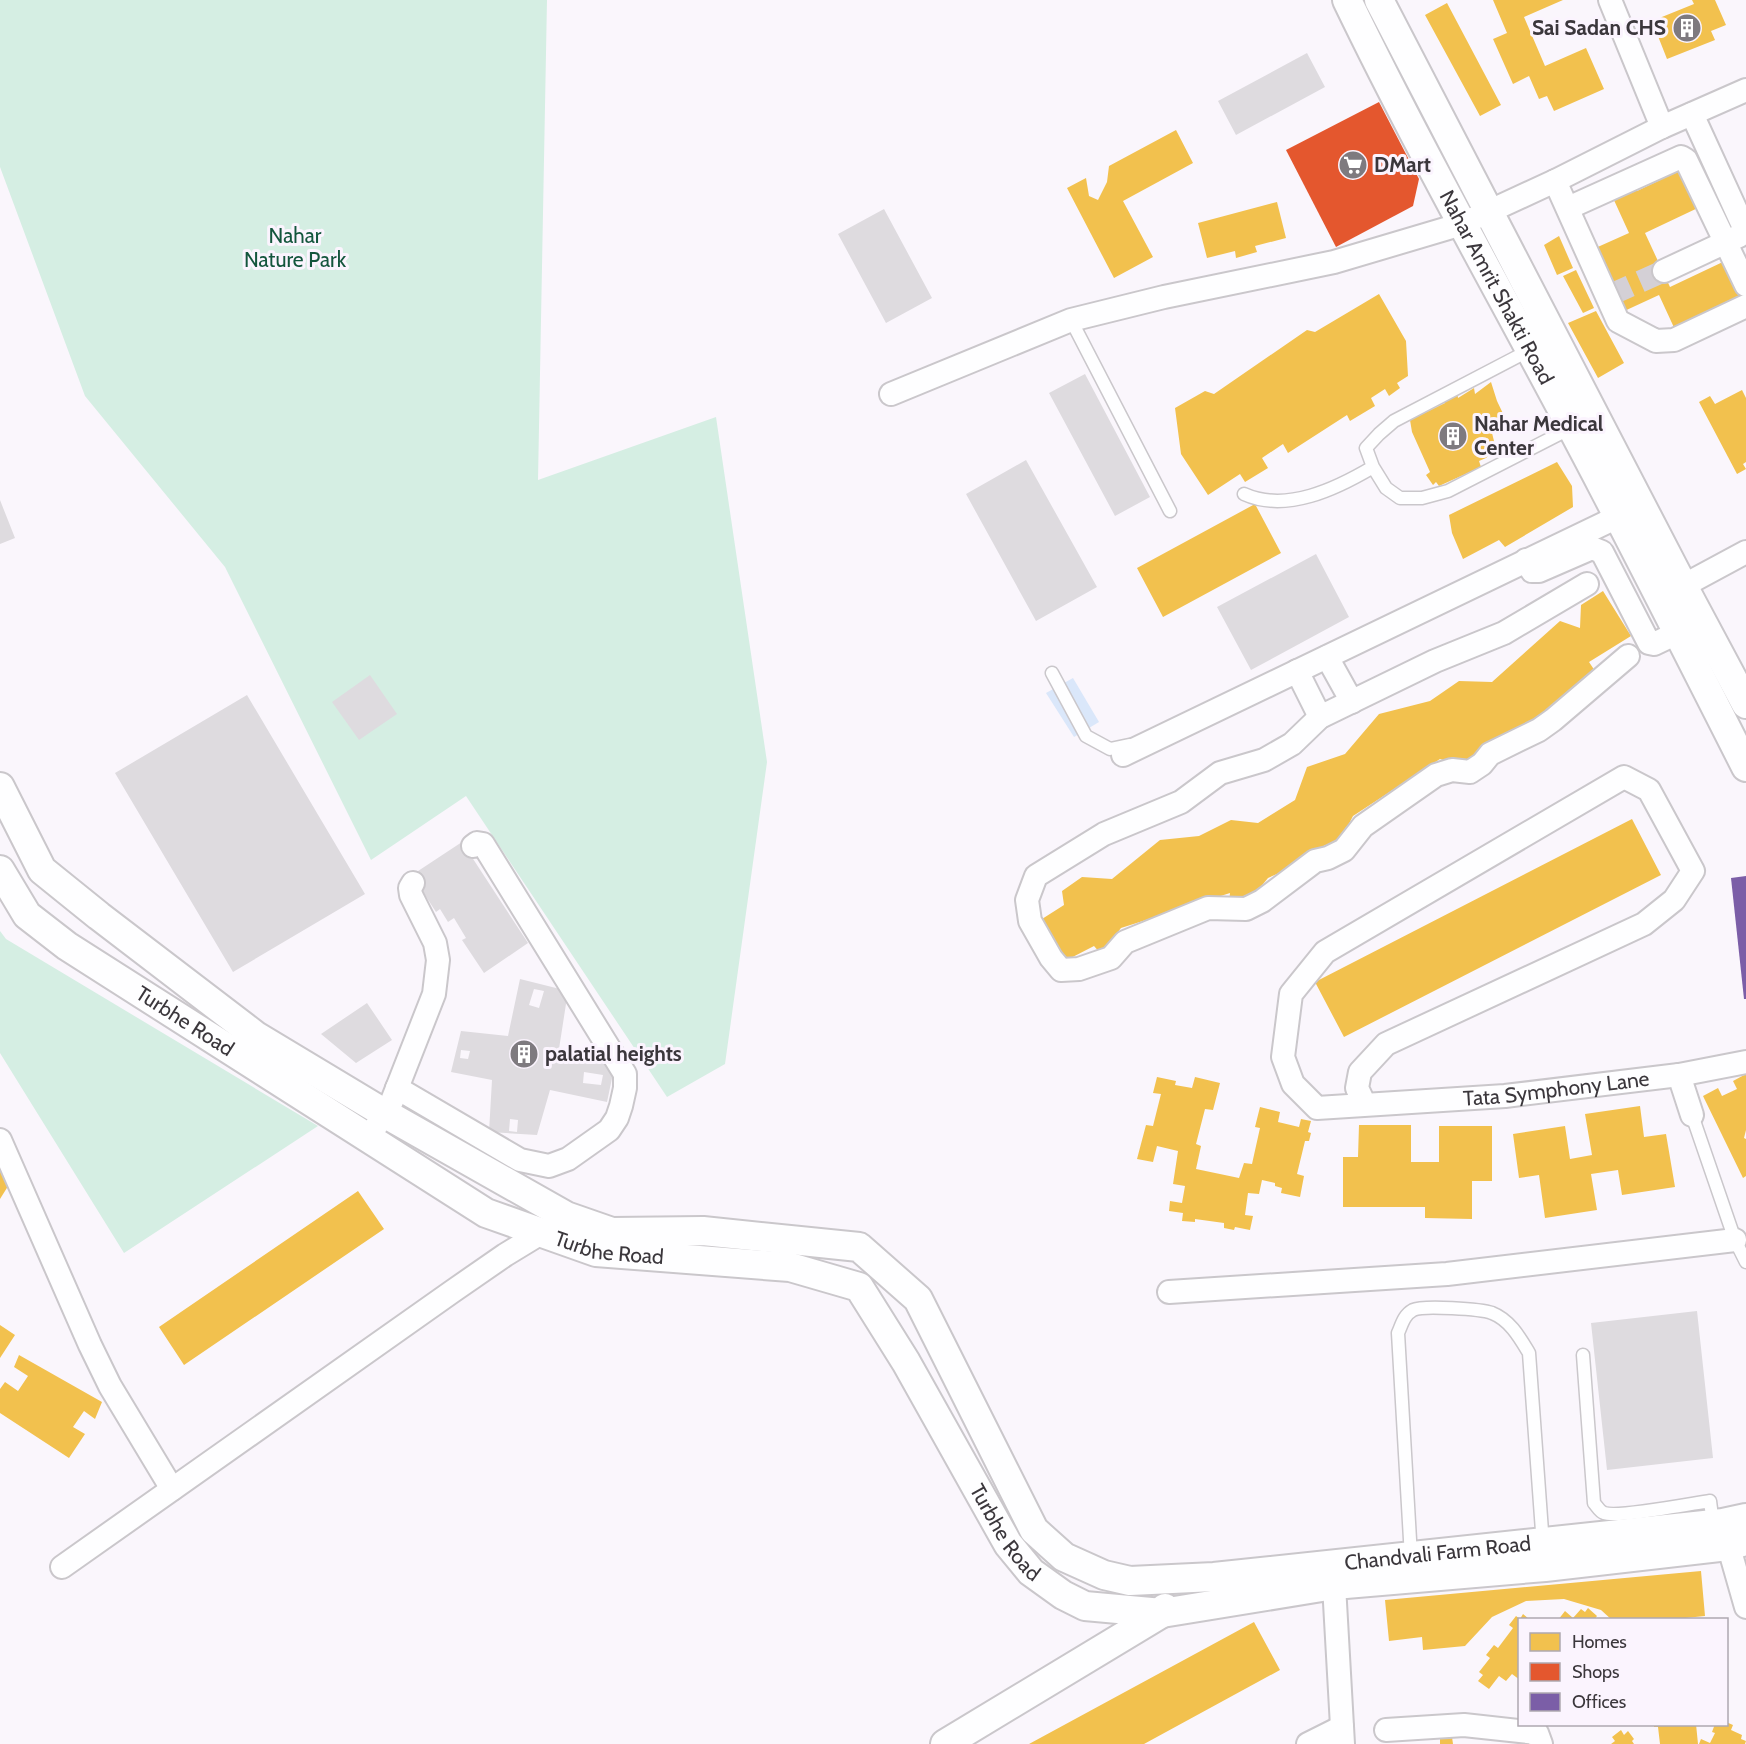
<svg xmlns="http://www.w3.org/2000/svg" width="1746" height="1744" font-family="Cabin,sans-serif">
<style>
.green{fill:#d5eee3}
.water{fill:#dae7fa}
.homes{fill:#f2c14e}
.shops{fill:#e4572e}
.offices{fill:#7b5ea7}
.building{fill:#dedbdf;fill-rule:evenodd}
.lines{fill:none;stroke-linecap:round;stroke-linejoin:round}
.minor-tunnel{stroke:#d4d0d6;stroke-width:22;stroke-dasharray:22 11;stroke-linecap:butt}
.service-casing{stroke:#cac7cb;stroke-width:15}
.minor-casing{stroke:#cac7cb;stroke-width:26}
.tertiary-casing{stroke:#cac7cb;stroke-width:32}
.service{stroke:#fefeff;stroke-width:12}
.minor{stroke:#fefeff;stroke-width:22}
.tertiary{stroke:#fefeff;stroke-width:28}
.labels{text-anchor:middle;stroke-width:6;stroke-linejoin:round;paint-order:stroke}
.poi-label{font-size:21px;font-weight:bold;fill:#3b373c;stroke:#fbf4fe;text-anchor:start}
.park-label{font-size:21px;fill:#14563d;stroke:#fbf4fe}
.street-label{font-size:21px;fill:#3b373c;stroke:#fbf4fe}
</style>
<rect width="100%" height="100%" fill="#faf6fc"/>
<path class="green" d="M0,0H547L538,480L716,417L767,762L725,1064L667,1097L466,796L371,860L225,567L85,396L0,167Z
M0,931L6,939L318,1126L124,1253L0,1053Z"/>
<path class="water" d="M1073,678L1099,722L1074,737L1046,693Z"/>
<path class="homes" d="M1493,0H1563L1524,17L1545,66L1586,48L1604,89L1554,111L1547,96L1539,99L1529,76L1513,84L1493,39L1507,33Z
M1692,0H1715L1726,25L1711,31L1715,40L1667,59L1652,21L1694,4Z
M1447,3L1501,105L1480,116L1425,15Z
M1176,130L1193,163L1123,201L1153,257L1114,278L1067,188L1086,178L1089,196L1098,200L1107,182L1109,166Z
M1683,165L1702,206L1645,233L1670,287L1727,260L1746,302L1677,334L1659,295L1620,313L1591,250L1629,233L1613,198L1636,187L1637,191L1660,180L1659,177Z
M1277,202L1286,238L1255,246L1257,252L1236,258L1235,251L1207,258L1198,223Z
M1559,236L1573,268L1557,275L1544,245Z
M1576,270L1594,308L1583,313L1563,276Z
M1379,294L1406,341L1408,376L1397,383L1400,388L1389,396L1385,389L1371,398L1375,406L1350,421L1347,415L1288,453L1283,444L1262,458L1268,468L1245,482L1240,474L1208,495L1181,454L1175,408L1205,391L1214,394L1307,330L1315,332Z
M1596,311L1624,363L1598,378L1568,323Z
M1491,382L1497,401L1508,424L1492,433L1495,445L1492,453L1486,458L1479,461L1481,467L1439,486L1436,482L1433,485L1426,475L1430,472L1412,432L1410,420L1445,403L1443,397L1457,391L1458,398L1474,388L1475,394Z
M1742,390L1746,398V462L1743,464L1746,469L1737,474L1699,402L1710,396L1715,404Z
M1557,462L1572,486L1573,507L1505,547L1499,540L1463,559L1452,533L1449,515Z
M1255,504L1281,553L1163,617L1137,568Z
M1603,591L1631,636L1589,662L1597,674L1553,713L1474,763L1462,766L1440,759L1353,816L1337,847L1325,845L1295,866L1268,878L1250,900L1229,902L1230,893L1121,928L1101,954L1094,946L1061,963L1042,919L1064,905L1062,891L1082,877L1112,879L1160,840L1199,836L1231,820L1258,823L1295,800L1307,767L1345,754L1379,714L1430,701L1459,681L1492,682L1560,621L1580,628L1581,605Z
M1632,819L1661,875L1344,1037L1315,982Z
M1746,1074V1130L1744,1138L1746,1139V1176L1743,1178L1703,1096L1718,1088L1722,1096L1737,1089L1733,1081Z
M1157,1077L1176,1081L1175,1085L1192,1088L1195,1077L1220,1083L1213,1110L1205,1109L1196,1144L1201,1146L1196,1169L1239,1178L1244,1163L1252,1164L1260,1128L1255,1127L1260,1107L1280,1112L1278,1122L1299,1127L1301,1119L1311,1121L1308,1132L1311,1133L1309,1141H1305L1297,1174L1304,1176L1300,1197L1281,1193L1282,1188L1275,1186V1183L1262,1180L1259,1194L1248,1193L1245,1215L1253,1216L1250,1230L1235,1227L1234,1230L1224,1228V1223L1195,1219V1222L1182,1221L1183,1213L1169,1211L1170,1201L1182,1203L1185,1186L1173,1184L1178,1151L1157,1146L1153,1162L1137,1159L1146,1125L1153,1126L1161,1094L1153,1093Z
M1640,1106L1644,1137L1666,1134L1675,1187L1622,1195L1618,1170L1591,1174L1597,1210L1545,1218L1539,1175L1519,1178L1513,1134L1565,1126L1570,1159L1592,1155L1585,1114Z
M1359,1125H1411V1162H1439V1126H1492V1181H1472V1219L1425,1218V1207H1343V1157H1358Z
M0,1165L15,1175L0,1199Z
M358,1191L384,1229L184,1365L159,1327Z
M0,1325L15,1335L0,1358Z
M19,1355L102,1402L95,1419L84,1411L73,1427L85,1434L69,1458L0,1413V1389L5,1382L18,1391L28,1376L14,1367Z
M1701,1571L1705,1616L1666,1620H1612L1601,1610L1564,1599L1526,1601L1492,1617L1465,1646L1423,1650L1422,1637L1389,1641L1385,1600Z
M1588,1608L1597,1616L1594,1620H1558L1565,1611L1573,1618L1581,1609L1585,1612Z
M1523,1614L1530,1620H1520V1680L1512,1674L1506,1681L1499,1676L1489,1689L1478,1681L1483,1675L1479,1672L1490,1658L1486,1655L1494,1645L1498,1648L1513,1628L1509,1625L1516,1616L1520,1619Z
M1254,1622L1280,1670L1144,1744H1029Z
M1726,1722L1733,1725L1731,1730L1742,1735L1741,1739L1746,1741L1745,1744H1699L1701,1739L1710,1743L1715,1733L1712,1732L1715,1724H1726Z
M1654,1724H1696L1698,1744H1660L1658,1727H1654Z
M1621,1730L1624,1735L1628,1731L1634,1739L1632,1741L1634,1744H1611L1615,1741L1612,1737Z
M1452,1737L1453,1744H1440V1738Z"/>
<path class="shops" d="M1379,102L1419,179L1413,206L1336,247L1286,150Z"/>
<path class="offices" d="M1746,876V999H1744L1731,878Z"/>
<path class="building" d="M1307,53L1325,87L1236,135L1218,101Z
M884,209L932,298L886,323L838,234Z
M1085,374L1150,497L1115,516L1049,393Z
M1026,460L1097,587L1036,621L966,494Z
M0,500L15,538L0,544Z
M1316,554L1349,617L1251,670L1217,607Z
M370,675L397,714L359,740L332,702Z
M247,695L365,894L233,972L115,773Z
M462,842L528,943L484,973L462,940L466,938L454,918L448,922L440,909L436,912L412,875Z
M520,979L568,991L559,1049L615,1064L607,1102L550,1090L537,1135L489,1132L492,1080L451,1072L461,1031L508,1036ZM534,989L544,991L539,1008L529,1005ZM461,1050L470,1051L468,1059L460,1058ZM584,1072L603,1075L601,1085L583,1083ZM510,1119L518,1120L517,1132L509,1131Z
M367,1003L392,1040L356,1063L321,1034Z
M1697,1311L1713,1458L1607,1470L1591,1323Z"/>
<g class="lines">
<path class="minor-tunnel" d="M1610,295L1664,271"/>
<g class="service-casing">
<path id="service" d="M1071,320L1170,511
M1530,350L1394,421L1379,434L1366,448L1373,467L1386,488L1400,498H1422L1448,491L1573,427
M1244,494C1286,513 1336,489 1373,467
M1052,673L1086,736L1110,749L1129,745
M1692,1115L1735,1240L1746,1262
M1583,1355L1594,1503C1597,1506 1599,1511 1604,1513C1618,1518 1690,1504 1710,1501L1713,1524
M1411,1557L1398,1333C1402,1324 1404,1315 1413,1310C1423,1305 1481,1309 1492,1313C1510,1320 1520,1338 1529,1353L1543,1545"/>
</g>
<g class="minor-casing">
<g id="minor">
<path d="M1610,0L1662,127"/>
<path d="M1692,114L1746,232"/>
<path d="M1555,181L1618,321L1656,341L1674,340L1746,306"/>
<path d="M1568,208L1681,157L1686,160L1746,285"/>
<path d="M1664,271L1739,236"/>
<path d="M891,394L1071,320L1164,297L1334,262L1462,224L1555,181L1662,127L1746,90"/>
<path d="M1526,560L1532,571H1539L1592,548L1602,552L1649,643L1654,644L1677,633"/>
<path d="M1587,584L1504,633L1435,661L1320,717L1292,744L1264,760L1220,773L1181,802L1104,834L1036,876L1027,900L1030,921L1051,958L1061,970L1079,969L1111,958L1125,942L1208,908L1246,909L1262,901L1315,861L1328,858L1344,850L1363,826L1436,775L1452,770L1470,772L1482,764L1490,754L1539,730L1553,720L1628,656"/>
<path d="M1668,594L1746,552"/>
<path d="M1327,657L1352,702"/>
<path d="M1297,671L1320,717"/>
<path d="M1123,755L1632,510"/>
<path d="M1679,1075L1692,1115"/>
<path d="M397,1088L520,1160L549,1166L568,1159L609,1130L617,1118L621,1106L625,1088V1074L483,844L477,843L473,846"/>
<path id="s1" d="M1365,1105L1357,1088L1360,1072L1386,1044L1644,924L1674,900L1693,871L1649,790L1624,777L1325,952L1291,994L1283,1057L1293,1084L1317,1108L1505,1096L1679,1075L1746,1062"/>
<path d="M368,1139L392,1101L434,994L438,960L435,943L411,895L410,888L413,883"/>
<path d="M0,1140L90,1345L110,1386L172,1489"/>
<path d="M1169,1292L1447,1274L1735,1240"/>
<path d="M1724,1530L1746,1607"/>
<path d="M62,1567L453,1291L505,1255L551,1227"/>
<path d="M1334,1585L1343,1744"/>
<path d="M1386,1730L1464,1725L1537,1733L1541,1744"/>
<path d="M1308,1744L1342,1727"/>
</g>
</g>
<g class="tertiary-casing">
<g id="tertiary">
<path id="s2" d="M1347,0C1427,166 1519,325 1604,489C1652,581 1699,674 1746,767"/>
<path d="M1379,0L1683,586L1746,704"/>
<path id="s3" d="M0,787L42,870L99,916L256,1036L384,1113L566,1216L612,1232L703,1231L859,1247L918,1299L1034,1530L1064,1557L1104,1575L1130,1581L1214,1577L1723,1523L1746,1518"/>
<path id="s4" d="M0,870L27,915L67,946L486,1213L596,1252L790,1267L859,1287L906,1362L1008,1544L1031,1572L1063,1595L1085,1606L1162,1613L1334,1585L1545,1567L1728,1546L1746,1541"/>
<path d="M945,1744L1162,1613L1165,1608"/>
</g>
</g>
<use href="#service" class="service"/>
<use href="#minor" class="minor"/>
<use href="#tertiary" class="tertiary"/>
</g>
<defs>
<g id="building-disc" transform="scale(1.5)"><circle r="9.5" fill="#7e7a7f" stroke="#fbf4fe"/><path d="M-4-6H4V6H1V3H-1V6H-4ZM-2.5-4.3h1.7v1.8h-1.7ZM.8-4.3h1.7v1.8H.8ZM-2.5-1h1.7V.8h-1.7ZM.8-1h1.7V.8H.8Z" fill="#fff"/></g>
<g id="supermarket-disc" transform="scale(1.5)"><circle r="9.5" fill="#7e7a7f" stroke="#fbf4fe"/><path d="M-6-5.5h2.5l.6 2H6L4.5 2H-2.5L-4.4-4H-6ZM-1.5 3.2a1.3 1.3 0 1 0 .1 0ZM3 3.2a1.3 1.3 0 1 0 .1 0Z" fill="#fff"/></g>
</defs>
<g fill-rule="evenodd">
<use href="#building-disc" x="1687" y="28"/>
<use href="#supermarket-disc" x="1353" y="165"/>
<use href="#building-disc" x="1453" y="436"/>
<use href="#building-disc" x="524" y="1054"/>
</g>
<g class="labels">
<g class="poi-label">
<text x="1666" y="35" text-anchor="end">Sai Sadan CHS</text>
<text x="1374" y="172">DMart</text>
<text x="1474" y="431">Nahar Medical<tspan x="1474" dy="24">Center</tspan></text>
<text x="545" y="1061">palatial heights</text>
</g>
<g class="park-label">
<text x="295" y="243">Nahar<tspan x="295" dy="24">Nature Park</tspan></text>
</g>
<g class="street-label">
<text dy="7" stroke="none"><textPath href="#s2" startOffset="324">Nahar Amrit Shakti Road</textPath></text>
<text dy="7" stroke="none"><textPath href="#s4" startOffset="243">Turbhe Road</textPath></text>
<text dy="7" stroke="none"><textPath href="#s1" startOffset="1318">Tata Symphony Lane</textPath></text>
<text dy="7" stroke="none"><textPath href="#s4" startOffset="729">Turbhe Road</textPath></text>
<text dy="7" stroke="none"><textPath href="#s4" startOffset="1269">Turbhe Road</textPath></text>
<text dy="7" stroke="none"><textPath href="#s3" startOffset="1776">Chandvali Farm Road</textPath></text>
</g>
</g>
<rect x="1518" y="1618" width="210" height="108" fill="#fbf4fe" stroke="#aea8b0" stroke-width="1.5"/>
<rect x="1530" y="1633" width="30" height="18" fill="#f2c14e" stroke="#aea8b0" stroke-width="1.5"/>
<text x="1572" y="1648" font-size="18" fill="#3b373c">Homes</text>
<rect x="1530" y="1663" width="30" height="18" fill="#e4572e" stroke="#aea8b0" stroke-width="1.5"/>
<text x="1572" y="1678" font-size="18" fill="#3b373c">Shops</text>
<rect x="1530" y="1693" width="30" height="18" fill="#7b5ea7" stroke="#aea8b0" stroke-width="1.5"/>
<text x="1572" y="1708" font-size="18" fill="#3b373c">Offices</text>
</svg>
